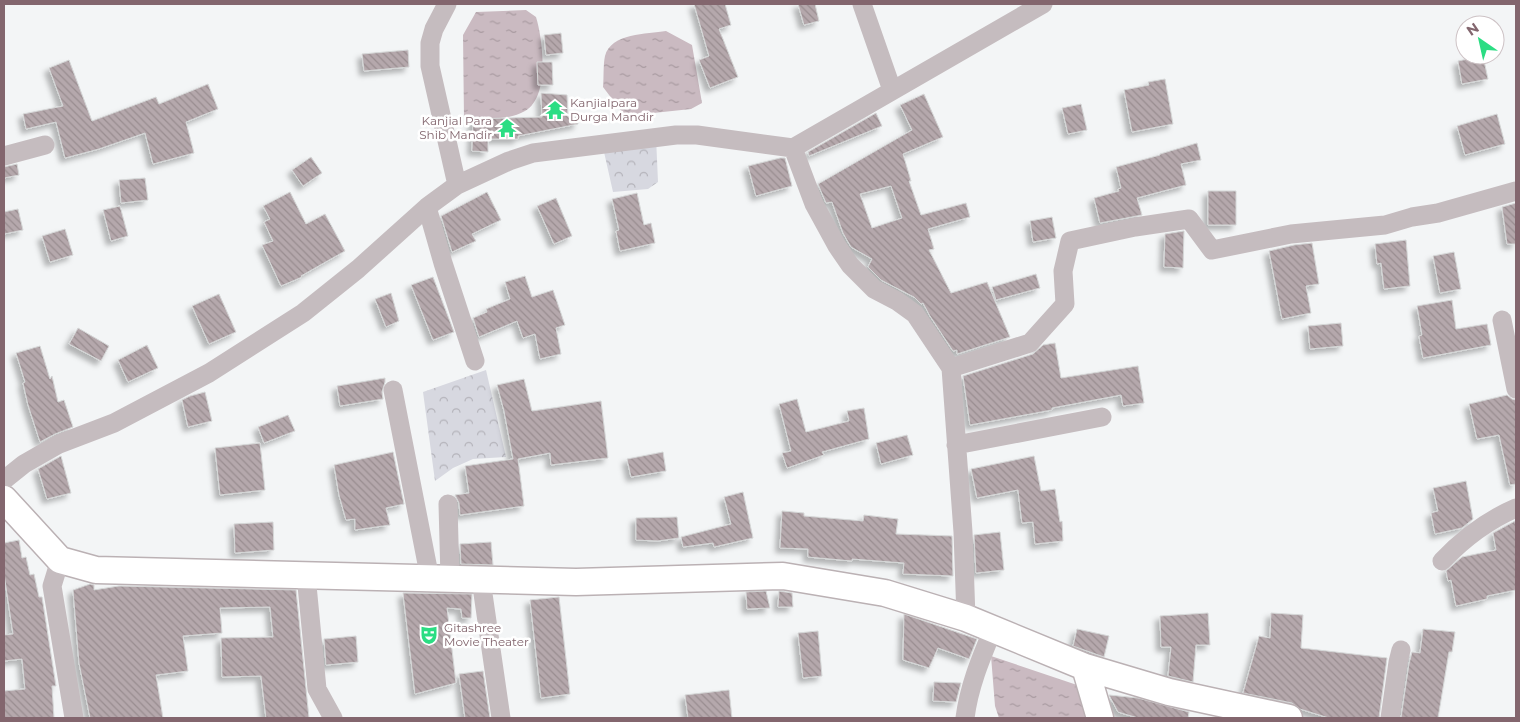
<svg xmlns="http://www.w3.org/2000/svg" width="1520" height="722" font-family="Montserrat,sans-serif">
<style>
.park{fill:url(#park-crowns)}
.water{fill:url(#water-ripples)}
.building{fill:url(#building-back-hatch);stroke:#d5d7d7;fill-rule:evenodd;filter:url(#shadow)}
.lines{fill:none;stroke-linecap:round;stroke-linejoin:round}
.secondary-casing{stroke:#bbb1b4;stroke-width:29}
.street{stroke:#c5bcbf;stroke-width:19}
.secondary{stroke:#fff;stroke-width:26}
.labels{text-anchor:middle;stroke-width:5;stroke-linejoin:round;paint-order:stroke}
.poi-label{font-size:12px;fill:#83666e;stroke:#fff;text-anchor:start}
</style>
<defs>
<pattern id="park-crowns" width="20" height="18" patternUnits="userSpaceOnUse" patternTransform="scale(1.25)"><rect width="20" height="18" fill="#d7d8e0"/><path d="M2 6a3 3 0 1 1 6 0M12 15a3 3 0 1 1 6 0" fill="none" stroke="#b4b3ba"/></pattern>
<pattern id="water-ripples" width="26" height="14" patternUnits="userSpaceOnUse" patternTransform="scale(1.25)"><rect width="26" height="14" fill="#cabac1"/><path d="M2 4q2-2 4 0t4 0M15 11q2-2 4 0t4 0" fill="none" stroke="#a99ba1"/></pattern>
<pattern id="building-back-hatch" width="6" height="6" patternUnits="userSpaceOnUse" patternTransform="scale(1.25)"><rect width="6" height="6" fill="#b5a8ac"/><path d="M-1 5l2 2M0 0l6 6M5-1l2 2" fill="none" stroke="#998d90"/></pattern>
<filter id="shadow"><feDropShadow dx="-4.5" dy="4.5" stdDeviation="2.5" flood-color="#0004"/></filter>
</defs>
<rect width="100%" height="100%" fill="#f3f5f6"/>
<path class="park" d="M656,137L658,182L648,189L613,192L602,143Z
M486,370L506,457L473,459L453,468L435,481L423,392Z"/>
<path class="water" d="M526,10L536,17C543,40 550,97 525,111C507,121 483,119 464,119L463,35L476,12Z
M666,31L692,45L702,103L691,109L625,116L603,87C604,77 603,65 605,56C611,33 647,34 666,31Z
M991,656L1083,687L1095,718H999L995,706Z"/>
<path class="building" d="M694,4H725L731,25L719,29L738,77L710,88L699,60L709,56Z
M798,4H815L819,21L804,25Z
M561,33L563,53L546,55L544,35Z
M408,50L409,67L364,71L362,54Z
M1483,56L1488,79L1462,84L1458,61Z
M69,60L92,121L156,97L159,104L208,84L218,109L186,122L194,153L153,164L145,133L99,149L65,158L56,122L26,129L23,114L63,106L49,68Z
M537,62H552L553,85H538Z
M1165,79L1173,124L1132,132L1124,90L1149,85L1148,82Z
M541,93L567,95L568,117H577L578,124L518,136V139H488V152L472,151L473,119L542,117Z
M924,94L943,137L903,154L911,181H909L921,215L966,203L970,217L928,229L934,249L929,250L951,293L987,282L1010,337L957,354V350L953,351L930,316L923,303L921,304L914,297L881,280L868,267L872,259L851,247L843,233L832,202L826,203L818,184L912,130L900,105ZM891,186L902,218L872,228L860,194Z
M1081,104L1087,130L1068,134L1062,108Z
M876,113L882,126L809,156L808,152Z
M1497,114L1505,144L1465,155L1457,126Z
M1197,143L1201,160L1181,164L1186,185L1137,198L1142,215L1100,223L1094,198L1119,191L1118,189L1121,188L1116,167L1160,155V154Z
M311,157L322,173L303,186L292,170Z
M780,158H785L792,186L756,196L748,166Z
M17,164L19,175L4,178V167Z
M145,178L148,200L121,203L119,180Z
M1208,191H1236V225H1208Z
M290,192L306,224L325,214L345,251L301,276L302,277L281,286L262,245L273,241L264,222L270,219L263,206Z
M487,192L501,220L472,234L476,241L452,252L441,216Z
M637,193L644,225L651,223L655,243L620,251L616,231L619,230L612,199Z
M556,198L572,236L554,244L537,206Z
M1516,203V244H1507L1502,207Z
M120,206L128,236L111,241L103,210Z
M18,209L23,230L4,234V212Z
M1052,217L1056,238L1033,242L1030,221Z
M65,229L73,255L50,262L42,236Z
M1184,231L1183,268L1164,267L1165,234Z
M1406,240L1410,286L1384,289L1381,263L1377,264L1375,244Z
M1312,243L1319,284L1306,286L1311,313L1282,319L1269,251L1294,245Z
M1454,252L1461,289L1440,293L1433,256Z
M1036,274L1040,288L996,300L992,287Z
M525,276L532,297L553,290L565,325L556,328L561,354L540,359L535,334L523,338L517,321L479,337L473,318L487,312L486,309L510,299L505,282Z
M433,277L454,332L433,340L411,285Z
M391,293L399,321L386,327L375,299Z
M219,294L236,332L209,344L192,306Z
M1452,300L1456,329L1487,324L1491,345L1423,358L1419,336L1422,335L1417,306Z
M1341,323L1343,346L1310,349L1308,326Z
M78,328L109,346L101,361L69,344Z
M1055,343L1061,378L1138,366L1144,403L1123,406L1121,395L1052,408V410L970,425L963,376L1033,354L1043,345Z
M147,345L158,368L128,382L118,360Z
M40,346L50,379L52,376L58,402L64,400L73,427L55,434L40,442L28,405L23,383L25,382L16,353Z
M385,378V382L382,392L383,399L340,406L337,386Z
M524,379L532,411L601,401L608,458L551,465L550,453L518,459L524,506L460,515L459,503L455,495L469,493L465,466L513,459L504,411L497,385Z
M205,392L212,421L188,427L182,400L190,396Z
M1507,395L1512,399L1516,400V484L1510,485L1499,435L1477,439L1469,404Z
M797,399L806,432L849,421L847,411L864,408L869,439L822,452L824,455L787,468L782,453L791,451L779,404Z
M288,415L295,431L264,443L258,427Z
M907,435L913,455L881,464L876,443Z
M260,443L265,490L220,495L215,448Z
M393,452L404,504L386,508L390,525L355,530V519L346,520L339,495L334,465Z
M663,452L666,471L631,477L627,459Z
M61,456L71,493L47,499L38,469Z
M1034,456L1041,491L1055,489L1060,522L1062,521L1063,541L1035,544L1033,522L1022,523L1018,490L977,498L971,469Z
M1466,481L1473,519L1462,528L1435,534L1431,513L1438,511L1433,488Z
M743,492L753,538L714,547L713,543L683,547L681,537L731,524L724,497Z
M782,511L804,513V516L863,521L864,515L898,519L896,534L952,536L953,576L903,574L904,563L852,559V561L808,557V549L780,548Z
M677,517L679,538L658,541L636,540V518Z
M1515,521L1516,529V590L1487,596V599L1456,606L1451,580L1448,581L1446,571L1462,557L1496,550L1493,533Z
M273,522L274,550L235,553L234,524Z
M1000,532L1004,570L976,573L974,535Z
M19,540L22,558L26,557L30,575L34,574L39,597H42L56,686H52L54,718H4V691L25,689L22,659L4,661V635L13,634L4,574V543Z
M491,542L493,565L461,564L460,544Z
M90,584L94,585V590L119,586L296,590L309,718H266L261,676L222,677L221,638L273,637L270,607L220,608L222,633L183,636L188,671L156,675L163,718H90L79,663L73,590Z
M766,591L770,608L747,609L746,592Z
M779,591L792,593L793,607H778Z
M403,593L472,594L471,618H462L461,609L447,608L456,683L415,694Z
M559,597L570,694L541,698L530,600Z
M1208,613L1210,645H1196L1193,682L1168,676L1171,647H1161L1160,616Z
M1271,613L1303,615L1301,648L1387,658L1379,718H1329L1300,709L1292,703L1243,693L1259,636L1270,638Z
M904,614L977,639L969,659L938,648L929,668L903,660Z
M1077,629L1109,636L1104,657L1073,646Z
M1423,629L1455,632L1452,652H1449L1438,718H1401L1409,664L1412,652L1420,653Z
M818,631L822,676L803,678L798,633Z
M356,636L358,662L326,665L324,639Z
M483,671L490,718H465L459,674Z
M934,682L961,683L956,702L933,701Z
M729,690L732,718H688L685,695Z
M1109,695L1138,698L1189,712L1188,718H1138L1118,712Z"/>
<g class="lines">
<g class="secondary-casing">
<path id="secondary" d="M4,499L60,560L96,570L576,582L783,576L885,593L966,618L1085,667L1169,692L1289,718
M1085,667L1100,718"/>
</g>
<path class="street" d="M447,4L434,29L430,43V66L457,185
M862,4L892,90
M793,148L814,204L837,246L850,265L874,289L897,301L915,314L951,368L963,532L966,618
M4,156L45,145
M427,207L443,263L475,361
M1502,320L1516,389
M951,368L1030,343L1065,304L1063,271L1070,241L1135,227L1189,219L1212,250L1291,234L1385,225L1412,217L1438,213L1516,191
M393,390L430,579
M956,445L1102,417
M4,480L24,464L59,444L114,423L209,373L303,313L358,269L427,207L457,185L509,161L533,153L676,135H697L793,148L1043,4
M448,504L450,579
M60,560L52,586L74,718
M1442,561C1463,539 1488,520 1516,508
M306,575L317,689L333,718
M481,580L501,718
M965,718C969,686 981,658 993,629
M1390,718L1398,662L1401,650"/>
<use href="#secondary" class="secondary"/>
</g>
<defs>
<g id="temple-bare" transform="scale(1.5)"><path d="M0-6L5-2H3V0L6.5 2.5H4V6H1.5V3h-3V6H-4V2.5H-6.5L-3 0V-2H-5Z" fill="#2bdd83" stroke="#fff" stroke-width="2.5" paint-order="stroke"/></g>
<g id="theatre-bare" transform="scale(1.5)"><path d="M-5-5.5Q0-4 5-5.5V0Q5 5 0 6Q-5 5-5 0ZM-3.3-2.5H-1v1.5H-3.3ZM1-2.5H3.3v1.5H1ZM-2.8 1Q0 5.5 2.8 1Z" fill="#2bdd83" stroke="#fff" stroke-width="2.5" paint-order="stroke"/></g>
</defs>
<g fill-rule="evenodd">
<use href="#temple-bare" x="555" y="110"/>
<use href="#temple-bare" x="507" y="128"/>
<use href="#theatre-bare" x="429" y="635"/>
</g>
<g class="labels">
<g class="poi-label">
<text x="570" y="107">Kanjialpara<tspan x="570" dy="14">Durga Mandir</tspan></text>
<text x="492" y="125" text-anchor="end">Kanjial Para<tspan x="492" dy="14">Shib Mandir</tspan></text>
<text x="444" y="632">Gitashree<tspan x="444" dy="14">Movie Theater</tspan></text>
</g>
</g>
<rect width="1520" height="722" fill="none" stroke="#83666e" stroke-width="10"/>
<g transform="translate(1480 40) rotate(326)"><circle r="24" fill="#ffffff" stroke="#cdc2c5"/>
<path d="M0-4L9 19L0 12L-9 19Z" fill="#2bdd83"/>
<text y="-8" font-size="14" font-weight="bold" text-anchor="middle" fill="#83666e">N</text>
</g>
</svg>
